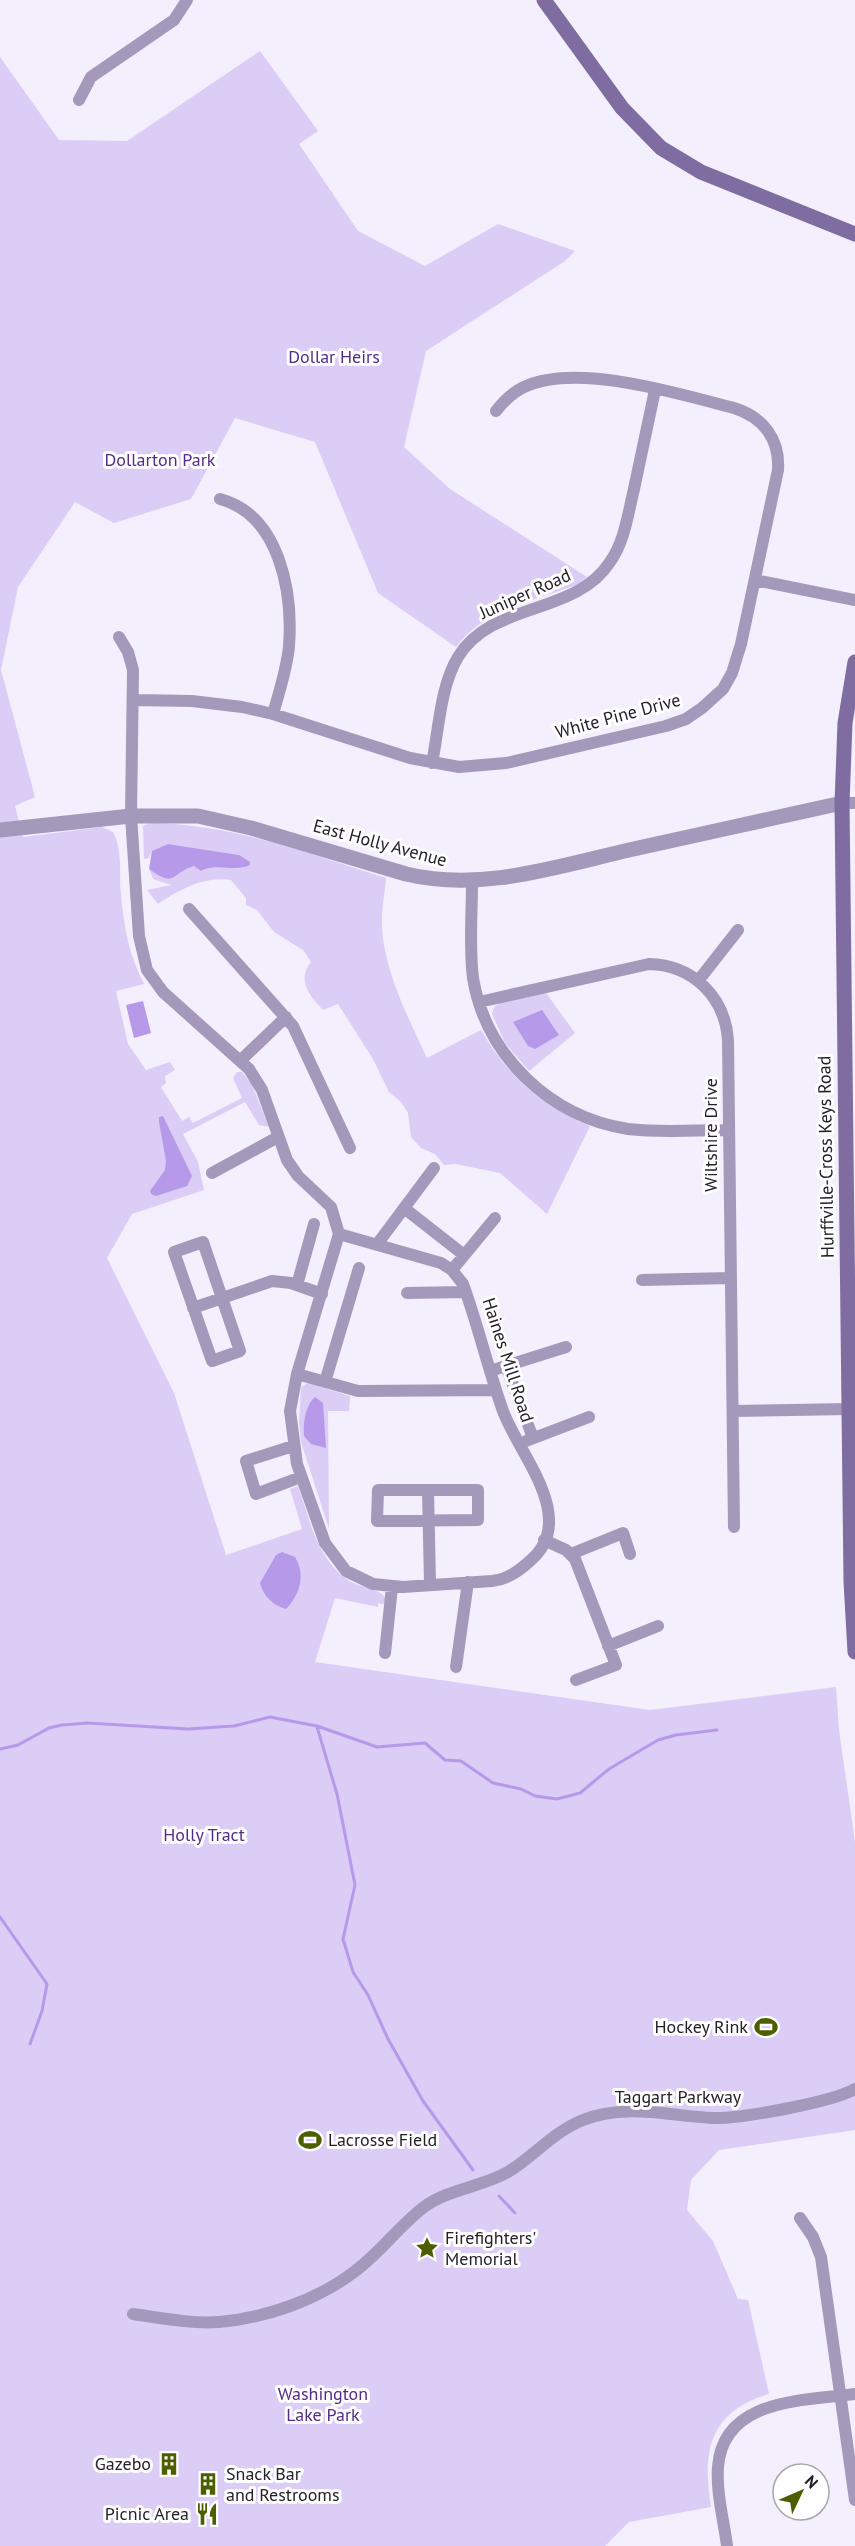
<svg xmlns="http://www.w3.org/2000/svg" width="855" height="2546" font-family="'PT Sans',sans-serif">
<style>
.green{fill:#dbcdf6}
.water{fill:#b799e9}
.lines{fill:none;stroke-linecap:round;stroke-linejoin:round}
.stream{stroke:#b799e9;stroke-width:3}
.minor{stroke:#a498bb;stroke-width:12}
.tertiary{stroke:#a498bb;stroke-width:15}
.secondary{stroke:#7f6ca0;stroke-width:15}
.labels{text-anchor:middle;stroke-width:6;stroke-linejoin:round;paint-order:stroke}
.park-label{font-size:18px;fill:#552b88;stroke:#fefefe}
.street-label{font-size:18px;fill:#242129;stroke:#fefefe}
.poi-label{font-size:18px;fill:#242129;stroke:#fefefe;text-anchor:end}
</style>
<rect width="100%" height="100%" fill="#f3effc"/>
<path class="green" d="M260,51L318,131L299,144L358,231L425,266L498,224L575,251L565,261L426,351L404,447L450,489L587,577L576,585C536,600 482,610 456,647L378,593L315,442L235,418L191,499L114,523L75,502L18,587L1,670L35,797L15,806L23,837L102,827L113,832C123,851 119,874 121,895C124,928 129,955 144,984L116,991L128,1044L146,1070L170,1062L175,1070L165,1076L166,1083L161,1087L182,1121L189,1117L193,1123L242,1098L233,1078L237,1072H242L252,1085L269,1127L259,1125L245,1102L183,1134L198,1162L204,1190L132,1214L107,1258L174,1393L226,1555L302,1529L290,1489L298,1486C310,1520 317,1559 348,1580C360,1588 378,1588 386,1598L387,1605L378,1603V1607L335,1598L315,1662L650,1710L836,1687L839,1730L855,1842V2130L719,2150L691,2180L687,2210L713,2241L738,2299L748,2300L769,2394C709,2412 702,2451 711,2507L629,2522L605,2546H0V57L59,140L127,141Z
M152,823C237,825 306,853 386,878C385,893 381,910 382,925C383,968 409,1020 427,1058L481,1030C507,1076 542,1106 590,1126L547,1214L500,1173L456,1164L444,1165L435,1154L421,1148L411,1137L408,1113L401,1102L389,1092L373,1059L338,1004L323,1010C308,994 297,980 311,962L303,950L274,932L257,910L246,905V898L231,880C204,876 180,889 158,904L147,890L171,885L153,879L149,869C182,891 173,866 196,866C212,866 228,869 244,868L239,855L168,844L152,851L149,858L144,859L143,826Z
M546,993L575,1033L529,1071L505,1043L492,1014L494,1007L500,1003Z
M308,1383L350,1396L349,1411H328L329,1529L301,1442L299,1423L301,1387Z"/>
<path class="water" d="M168,844L239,855L250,862V865C234,873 215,862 201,871L194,866C170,873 177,889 149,869L152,851Z
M143,1001L151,1033L134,1038L126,1005Z
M542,1010L559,1035L535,1049L528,1046L513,1022Z
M163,1116L192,1176L187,1186L156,1196L151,1194L150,1191L165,1170L166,1161L159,1122V1117Z
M315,1397L323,1403L326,1448L311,1444L304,1436C303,1424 305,1405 315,1397Z
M282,1552L295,1557C306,1574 300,1595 286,1609C274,1606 263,1596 260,1583L276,1555Z"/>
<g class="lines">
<path class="stream" d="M317,1727L337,1794L355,1885L343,1939L353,1972L368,1995L388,2039L423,2101L473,2170
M0,1749L18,1745L49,1728L62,1725L87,1723L188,1729L234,1726L270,1717L317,1726L377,1747L425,1743L445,1760L461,1761L493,1783L521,1789L535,1796L557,1799L580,1793L609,1769L658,1740L676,1735L717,1730
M0,1917L47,1984L42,2011L30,2044
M499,2196L515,2213"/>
<path class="minor" d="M79,100L91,77L174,20L187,0
M220,499C280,515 293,593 289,646C287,669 279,692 273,714
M755,580L855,600
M119,637L128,652L133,670L131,816L139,936L147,970L163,992L249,1069L262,1090L287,1160L298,1176L331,1207L339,1234L441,1263L452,1270L463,1284C478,1325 488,1369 503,1411C518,1453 579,1518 531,1560C519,1571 508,1579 492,1581L403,1587L373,1584L346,1571L325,1543L297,1464L290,1411L297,1374L339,1234
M133,700L192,701L242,707L273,714L410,758L459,767L506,763L666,726L686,719L702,708L723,689L732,673L741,644L778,470C780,439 763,417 734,408C679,394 577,362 524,387C513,392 504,401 496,411
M432,763C439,729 440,687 458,657C492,601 575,616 610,562C625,541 628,513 634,489C641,456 648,423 655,390
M842,803H855
M472,882C472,914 469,946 473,978C486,1056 550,1117 628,1129C661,1133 695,1130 728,1130
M189,909L293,1026L350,1148
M698,981L738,930
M479,1002L649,964C693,965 725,997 728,1040L734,1527
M241,1060L286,1017
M212,1173L278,1137
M404,1208L464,1255
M203,1242L240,1351L212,1361L174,1252Z
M378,1243L434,1168
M452,1270L495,1218
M642,1280L730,1278
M297,1285L314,1224
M407,1293L466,1292
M193,1308L272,1281L291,1283L322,1294
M506,1366L533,1438
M490,1371L566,1347
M297,1374L358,1391L496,1390
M325,1382L359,1268
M733,1411L849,1409
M526,1441L589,1417
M293,1446L246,1461L256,1494L301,1477
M378,1490H478V1520L377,1521Z
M428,1490L430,1584
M544,1540L566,1550L575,1559L616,1665L576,1680
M571,1554L623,1533L630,1554
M608,1646L658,1626
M385,1653L392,1587
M456,1667L468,1582
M800,2218L813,2237L821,2257L855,2500
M133,2314C161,2318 191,2324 219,2322C266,2318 317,2300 354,2272C380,2253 399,2226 424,2207C448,2189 482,2187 508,2172C534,2156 553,2132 583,2120C624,2103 670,2116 713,2118C740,2119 833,2102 855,2089
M727,2546C724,2521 716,2493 718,2467C723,2398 804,2401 855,2394"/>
<path class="tertiary" d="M0,830L131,816H198L251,828L406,874C481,892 555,867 629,850C700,834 771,819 842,803"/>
<path class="secondary" d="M544,0L622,108L661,148L701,172L855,234
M855,662L845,723L842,803L851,1581L855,1652"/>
</g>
<defs>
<g id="stadium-bare" transform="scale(1.8)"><path d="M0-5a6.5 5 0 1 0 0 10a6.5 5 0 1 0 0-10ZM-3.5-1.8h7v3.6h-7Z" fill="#4d5e00" stroke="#fefefe" stroke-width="2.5" paint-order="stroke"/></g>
<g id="sight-bare" transform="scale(1.8)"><path d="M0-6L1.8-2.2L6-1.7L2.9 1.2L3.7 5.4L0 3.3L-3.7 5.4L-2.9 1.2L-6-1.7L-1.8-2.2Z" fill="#4d5e00" stroke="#fefefe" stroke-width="2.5" paint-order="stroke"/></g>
<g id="building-bare" transform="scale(1.8)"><path d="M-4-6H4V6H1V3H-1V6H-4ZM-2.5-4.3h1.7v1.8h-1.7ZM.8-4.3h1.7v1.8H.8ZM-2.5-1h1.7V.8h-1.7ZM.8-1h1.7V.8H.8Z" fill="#4d5e00" stroke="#fefefe" stroke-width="2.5" paint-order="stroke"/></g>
<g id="restaurant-bare" transform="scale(1.8)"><path d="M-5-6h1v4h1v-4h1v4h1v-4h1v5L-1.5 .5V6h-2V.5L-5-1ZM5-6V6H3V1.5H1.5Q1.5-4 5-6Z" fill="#4d5e00" stroke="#fefefe" stroke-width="2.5" paint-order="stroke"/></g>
</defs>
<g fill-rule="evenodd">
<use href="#stadium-bare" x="766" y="2027"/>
<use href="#stadium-bare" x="310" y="2140"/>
<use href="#sight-bare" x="427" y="2248"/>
<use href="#building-bare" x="169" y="2464"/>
<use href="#building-bare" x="208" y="2484"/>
<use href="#restaurant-bare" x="207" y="2514"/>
</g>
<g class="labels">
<g class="park-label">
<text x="334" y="363">Dollar Heirs</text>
<text x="160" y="466">Dollarton Park</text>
<text x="204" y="1841">Holly Tract</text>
<text x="323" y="2400">Washington<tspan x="323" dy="21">Lake Park</tspan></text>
</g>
<g class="street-label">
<text transform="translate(525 594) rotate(-24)" y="6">Juniper Road</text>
<text transform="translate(618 716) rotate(-15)" y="6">White Pine Drive</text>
<text transform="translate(380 843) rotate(15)" y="6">East Holly Avenue</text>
<text transform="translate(711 1135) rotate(-90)" y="6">Wiltshire Drive</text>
<text transform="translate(826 1157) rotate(-91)" y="6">Hurffville-Cross Keys Road</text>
<text transform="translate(508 1360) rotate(72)" y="6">Haines Mill Road</text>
<text x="678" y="2103">Taggart Parkway</text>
</g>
<g class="poi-label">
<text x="748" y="2033">Hockey Rink</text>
<text x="328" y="2146" text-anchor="start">Lacrosse Field</text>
<text x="445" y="2244" text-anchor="start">Firefighters'<tspan x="445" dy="21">Memorial</tspan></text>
<text x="151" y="2470">Gazebo</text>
<text x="226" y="2480" text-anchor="start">Snack Bar<tspan x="226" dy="21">and Restrooms</tspan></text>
<text x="189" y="2520">Picnic Area</text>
</g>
</g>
<g transform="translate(801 2492) rotate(46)"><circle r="28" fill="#fefefe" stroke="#a7a6a9" stroke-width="1.5"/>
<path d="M0-4.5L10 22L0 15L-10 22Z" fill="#4d5e00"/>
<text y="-9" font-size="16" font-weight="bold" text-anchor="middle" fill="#242129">N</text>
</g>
</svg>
